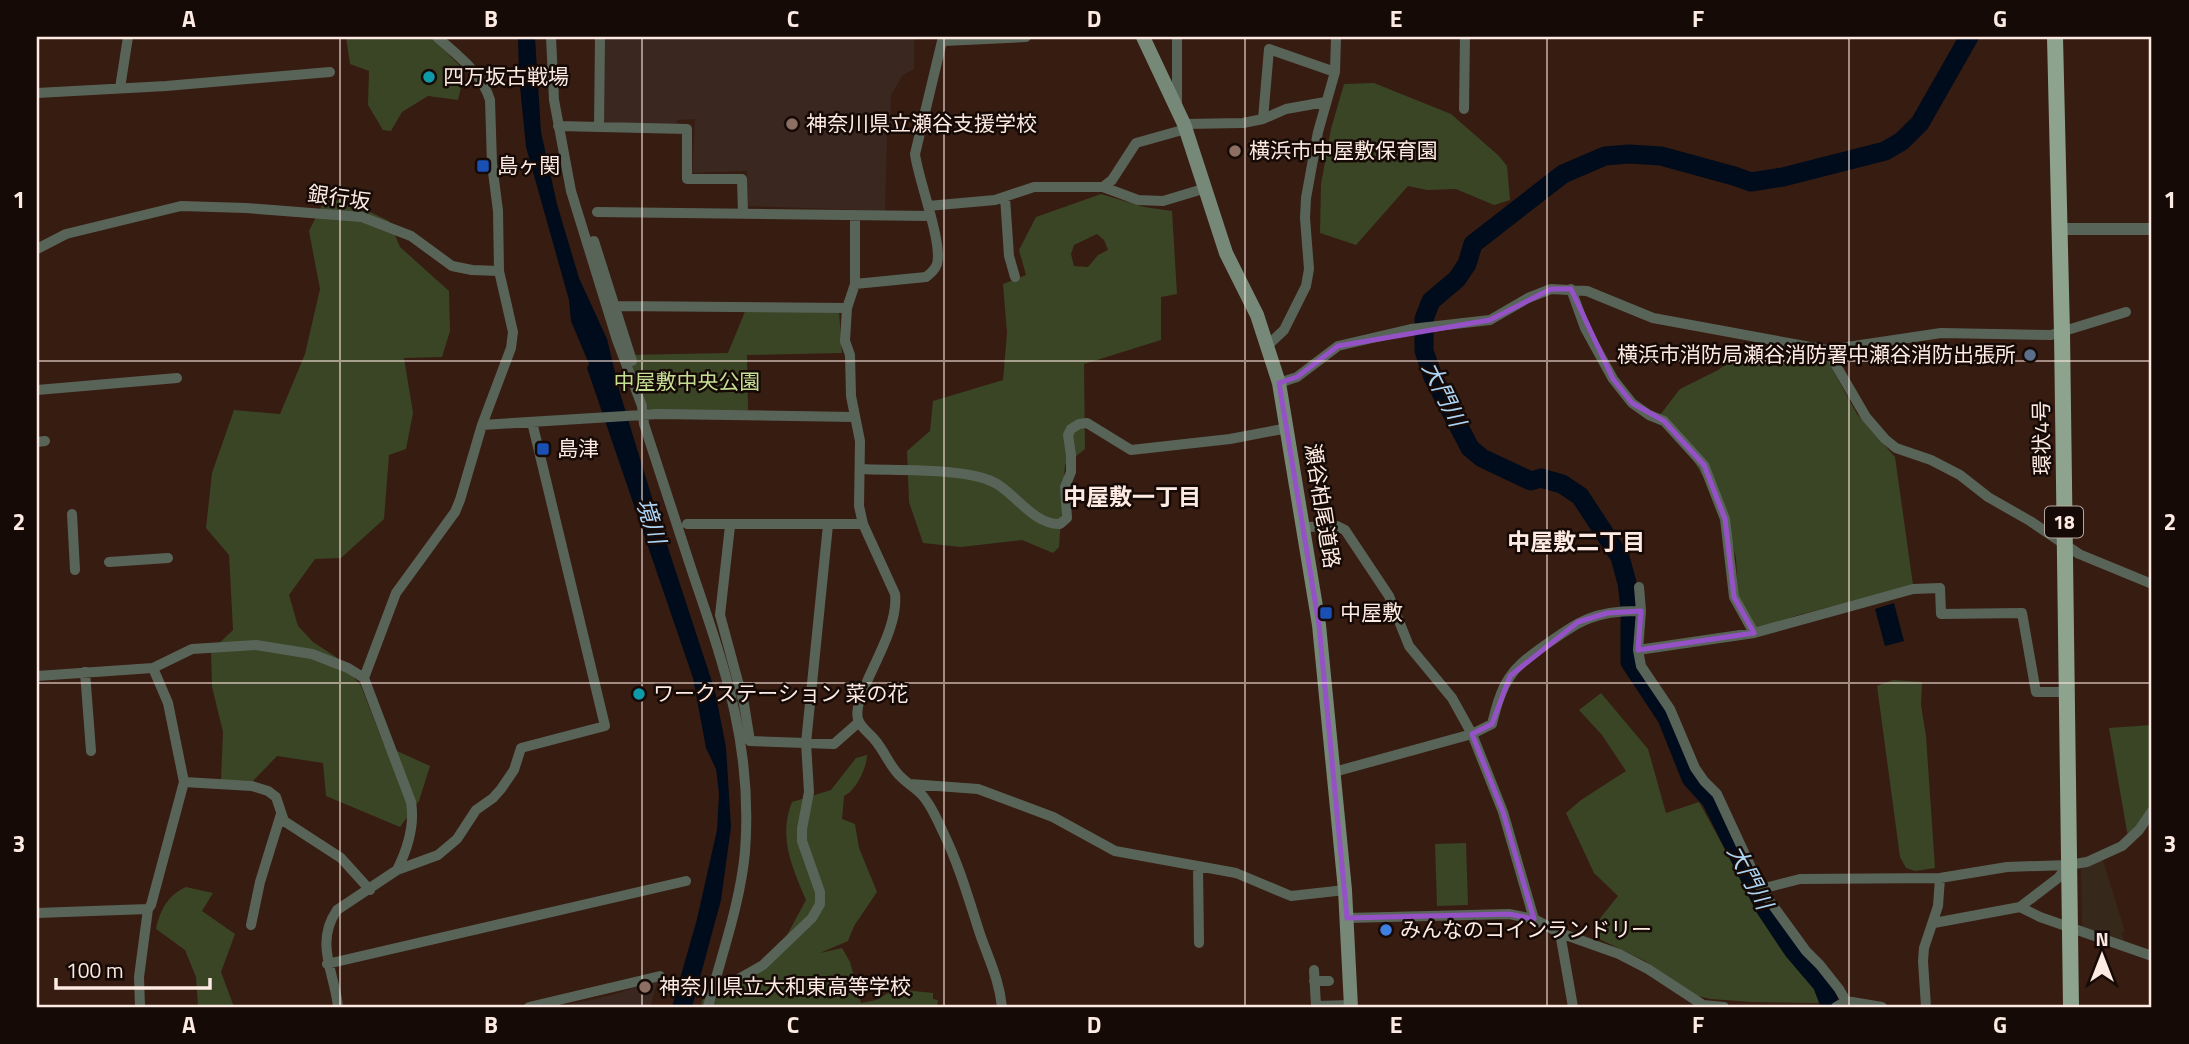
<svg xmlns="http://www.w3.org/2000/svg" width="2189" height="1044" font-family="'Titillium Web','Noto Sans JP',sans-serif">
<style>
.commercial{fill:#37281c}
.education{fill:#392720}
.green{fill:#3a4525;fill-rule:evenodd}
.water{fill:#000c1b}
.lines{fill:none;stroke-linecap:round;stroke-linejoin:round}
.river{stroke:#000c1b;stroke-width:19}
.minor{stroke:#596459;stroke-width:10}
.tertiary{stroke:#596459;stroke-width:12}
.secondary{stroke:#768877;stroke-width:14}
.primary{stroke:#8da38e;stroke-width:16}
.marked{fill:none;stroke:#9552c6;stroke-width:5;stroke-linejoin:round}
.grid{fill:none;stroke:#fdeae2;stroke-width:2;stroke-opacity:0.55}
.culture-dot{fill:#0f9aa8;stroke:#160a06;stroke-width:2.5}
.education-dot{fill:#8d6e63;stroke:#160a06;stroke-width:2.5}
.transit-dot{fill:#1a4fb4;stroke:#160a06;stroke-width:2.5}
.service-dot{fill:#5c6f8a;stroke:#160a06;stroke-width:2.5}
.shop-dot{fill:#3f7fe0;stroke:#160a06;stroke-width:2.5}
.labels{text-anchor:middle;stroke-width:5;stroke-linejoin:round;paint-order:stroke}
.shield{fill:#160a06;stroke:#b8a7a0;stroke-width:2}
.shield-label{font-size:19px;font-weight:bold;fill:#fdeae2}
.poi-label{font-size:21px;fill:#fdeae2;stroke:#160a06;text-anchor:start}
.street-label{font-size:21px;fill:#fdeae2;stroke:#160a06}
.park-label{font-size:21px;fill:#c5de93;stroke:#160a06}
.water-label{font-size:23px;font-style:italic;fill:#acd4f4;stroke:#160a06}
.neighbourhood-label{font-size:23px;font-weight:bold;fill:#fdeae2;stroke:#160a06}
.neatline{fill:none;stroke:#fdeae2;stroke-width:2.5}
.grid-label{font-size:23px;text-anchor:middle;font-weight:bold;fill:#fdeae2}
</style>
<rect width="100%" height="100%" fill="#371c11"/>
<path class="commercial" d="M2102,857L2125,932L2122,933L2125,945L2082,927L2081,867Z"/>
<path class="education" d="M603,37H914V69L903,75L891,95L890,132L887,136L885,211L747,206V171L692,173L695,119L677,120V125L608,124L601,120Z
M658,980L650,1007H559L612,995Z"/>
<path class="green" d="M346,37H431L465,71L458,100L428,96L402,112L391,131L383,130L368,105L369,71L350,64Z
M1374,83L1451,114L1499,156L1507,166L1510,200L1494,205L1456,189L1427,190L1408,186L1356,245L1320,233L1321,184L1331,129L1344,84Z
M1101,194L1144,207L1172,211L1177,294L1161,297V340L1084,364L1085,449L1065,465L1059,547L1053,553L1022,540L961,547L923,543L909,502L907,451L930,431L933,401L1003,380L1007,333L1003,284L1026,275L1019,250L1036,217ZM1097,234L1104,240L1108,250L1098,255L1088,267L1074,266L1071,254L1074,245Z
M345,200L389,221L400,247L449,291L450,331L442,357L404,358L413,413L406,449L389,455L384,519L341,558L315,559L289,595L298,626L313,642L336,657L361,686L384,745L430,766L419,801L400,827L326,796L323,763L277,756L253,781L221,780L223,732L212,687L211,651L233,630L229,555L206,528L212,473L234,410L280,414L305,354L320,289L309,231L324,201Z
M746,309L839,311L842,353L747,355L748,410L649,411L628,355L728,353Z
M1754,344L1824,354L1857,414L1895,457L1913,585L1795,616L1755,631L1739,614L1736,558L1724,513L1690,454L1660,415L1680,389L1718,370Z
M1893,680L1922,682L1921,705L1926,736L1935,868L1915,871L1906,868L1900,857L1877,686Z
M1601,693L1648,749L1666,813L1699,802L1766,924L1804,972L1831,1001L1816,1003L1751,1002L1711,999L1697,996L1645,961L1593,936L1601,917L1618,896L1594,873L1566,813L1581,800L1626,771L1602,735L1579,710Z
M2151,725L2152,806L2128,837L2109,728Z
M867,755C867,767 856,791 844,796L842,819L855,824L859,848L877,892L854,926L848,941L820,953L842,948L850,962L861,1003L876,1000L895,989L933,993V999L938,1000L937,1007H701L702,1000L739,984L773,961L806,900C792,867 778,837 792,802L831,790L856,758Z
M1466,843L1468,905L1437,906L1435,844Z
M186,887L213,893L202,911L235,934L221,972L234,1007H198L196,977L185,950L156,929C160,910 168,895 186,887Z"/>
<path class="water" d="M518,37H535L541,132L557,204L579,278L607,339L620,393L656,511L715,691L726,747L731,827L721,900L692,1007H672L697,919L717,830L719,794L716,769L706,748L693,678L587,368L589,364L571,321L569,300L526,147L519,76Z
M1894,603L1904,641L1885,646L1875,609Z"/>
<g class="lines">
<path class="river" d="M1831,1007L1822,984L1793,950L1765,908L1711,800L1691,778L1667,718L1630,662V607L1627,583L1620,557L1580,496L1562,484L1541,478L1531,481L1482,458L1470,448L1433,377L1424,351V319L1431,301L1457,279L1467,264L1473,244L1563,174L1605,156L1629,154L1661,156L1734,176L1751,182L1783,177L1885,151L1902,141L1920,123L1969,37"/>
<path class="minor" d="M551,37L554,100L571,191L617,340L642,406L644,424C660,473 676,522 692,571C725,668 753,747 745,852C740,905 721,956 708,1007
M944,41L1026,37
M120,88L128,37
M37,93L166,86L330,72
M1177,106V37
M1464,109L1465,37
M1263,119L1269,49L1335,72
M1184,124L1243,123L1263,119L1286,109L1325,102
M558,126L687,129V179H742L743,213
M599,127L600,37
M1103,187L1112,180L1136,143L1186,129
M1005,197L1009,256L1015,277
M928,206L995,200L1034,187H1103L1138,200L1163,201L1203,189
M597,212L931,216
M855,215V284L847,308L845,341L850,355L851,396L860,441L859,506L863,524L895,594C900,635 851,694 858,719C860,727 869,733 874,739C885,751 890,768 902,778C908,784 916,788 922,795C931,805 937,819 943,832C959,865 968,897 979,931C988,958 999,978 1002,1007
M588,243L594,241L632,361
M37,249L66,234L181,206L246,208L362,217L411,236L452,266L472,270L499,271
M855,284L926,277C931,273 935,270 937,264C943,243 918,179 915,154L943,37
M1571,289L1585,328L1613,379L1632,403L1649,415L1664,421L1704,465L1725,519L1734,597L1754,633
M615,306L847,308
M1267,346L1284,330L1306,286L1309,269L1305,218L1306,198L1318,132L1335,72L1336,37
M1827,350L1866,417L1885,439L1896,448L1931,460L1960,475L1988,497L2030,521L2079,554L2152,584
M1279,383L1297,377L1338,346L1411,329L1490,320L1528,298L1551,289L1587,291L1653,318L1827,350L1941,333L2051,335L2126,312
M37,390L177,378
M482,425L658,414L854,417
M37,442L45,441
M861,469C894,471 970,467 997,484C1017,496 1035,525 1060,524L1067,518L1065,487L1071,472V455L1068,435L1071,429L1079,424L1087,423L1131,450L1230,439L1288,428
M72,514L75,570
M687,524H863
M730,526L720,615L744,704L750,741L834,744L859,722
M1305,527L1337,526L1345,530L1389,596L1409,646L1452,698L1472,734L1503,812L1534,919
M109,562L168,558
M1639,587L1641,611L1638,650L1641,666L1670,709L1695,768L1704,781L1717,794L1761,889L1806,951L1820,965L1839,989L1846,1001
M1638,650L1754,633L1913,589L1940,588L1941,614L2022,613L2036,692H2066
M85,672L91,751
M37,676L153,668L192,649L256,645L312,654L348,668L364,678
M1334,772L1472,734L1492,724C1496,708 1500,692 1509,678C1517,665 1529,657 1541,648C1578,622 1593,610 1641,611
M184,782L252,786L268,791L276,797L284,821L341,858L370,890
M910,784L978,789L1053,817L1115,851L1236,873L1291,896L1345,890
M1198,867L1199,943
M397,870C407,850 415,825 411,802L364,678L396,593L455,512L460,500L482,425L511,348L513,332L499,271L498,211L492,164L490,100C482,73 457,55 437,37
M1761,889L1800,879L1940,878L2007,867L2068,865L2087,862L2122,846L2139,830L2152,811
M2020,907L2040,917L2152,956
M37,913L148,909
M1347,918L1509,914L1534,919L1560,933L1573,1007
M1934,923L2020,907L2058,878L2068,866
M251,925L260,882L281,814
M1560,933L1619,954L1648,969L1703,1005L1724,1007
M327,964L686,881
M1314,970L1316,1006L1351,1005
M1314,981H1329
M712,994L763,965L812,918L820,904V892L802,841V829L809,792L806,743L828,525
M140,1007L139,977L148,909L151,905L184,782L168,703L153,668
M338,1007C335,974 314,943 337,910L397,870L438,855L457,839L476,810L493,798L501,789L514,770L521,748L605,726L532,422
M529,1007L660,976
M1836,1007L1846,1001L1882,1007
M1926,1007L1923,961L1924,948L1938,906L1940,878"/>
<path class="tertiary" d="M2060,229H2152"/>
<path class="secondary" d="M1143,37L1184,124L1226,253L1257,315L1279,383L1319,625L1345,890L1351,1007"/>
<path class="primary" d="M2055,37L2062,333L2071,1007"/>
</g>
<path class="marked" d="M1551,289H1571L1613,379L1632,403L1664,421L1704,465L1725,519L1734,597L1754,633L1638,650L1641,611L1607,613L1578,622L1510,676L1492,724L1472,734L1503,812L1534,919L1509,914L1347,918L1319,625L1279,383L1297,377L1338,346L1490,320Z"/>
<path class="grid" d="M340,37V1007M642,37V1007M944,37V1007M1245,37V1007M1547,37V1007M1849,37V1007M37,361H2152M37,683H2152"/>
<g class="culture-dot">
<circle cx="429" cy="77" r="7"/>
<circle cx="639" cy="694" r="7"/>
</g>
<g class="education-dot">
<circle cx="792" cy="124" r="7"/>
<circle cx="1235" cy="151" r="7"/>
<circle cx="645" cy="987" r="7"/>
</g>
<g class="transit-dot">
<rect x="476" y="159" width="14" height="14" rx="3.5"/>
<rect x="536" y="442" width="14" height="14" rx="3.5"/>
<rect x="1319" y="606" width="14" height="14" rx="3.5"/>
</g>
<circle class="service-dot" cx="2030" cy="355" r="7"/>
<circle class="shop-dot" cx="1386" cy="930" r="7"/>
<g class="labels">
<rect class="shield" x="2045" y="506.5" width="38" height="31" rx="5"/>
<g class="shield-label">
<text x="2064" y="529">18</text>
</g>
<g class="poi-label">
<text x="443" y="84">四万坂古戦場</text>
<text x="806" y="131">神奈川県立瀬谷支援学校</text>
<text x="1249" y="158">横浜市中屋敷保育園</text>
<text x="497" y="173">島ヶ関</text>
<text x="2016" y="362" text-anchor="end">横浜市消防局瀬谷消防署中瀬谷消防出張所</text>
<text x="557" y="456">島津</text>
<text x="1340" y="620">中屋敷</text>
<text x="653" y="701">ワークステーション 菜の花</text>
<text x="1400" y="937">みんなのコインランドリー</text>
<text x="659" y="994">神奈川県立大和東高等学校</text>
</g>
<g class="street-label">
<text transform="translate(339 198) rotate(8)" y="7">銀行坂</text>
<text transform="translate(2042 438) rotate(-91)" y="7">環状4号</text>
<text transform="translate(1322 506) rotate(81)" y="7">瀬谷柏尾道路</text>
</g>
<g class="park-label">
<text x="687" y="389">中屋敷中央公園</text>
</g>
<g class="water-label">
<text transform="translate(1444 394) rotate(64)" y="8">大門川</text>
<text transform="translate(651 521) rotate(72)" y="8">境川</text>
<text transform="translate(1750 877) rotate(62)" y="8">大門川</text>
</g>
<g class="neighbourhood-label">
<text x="1132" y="505">中屋敷一丁目</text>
<text x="1576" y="550">中屋敷二丁目</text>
</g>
</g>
<rect width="2189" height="1044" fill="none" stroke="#160a06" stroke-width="77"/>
<g transform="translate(2102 956)" stroke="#160a06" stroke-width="5" paint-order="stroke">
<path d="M0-5L12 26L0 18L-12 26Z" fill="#fdeae2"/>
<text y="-10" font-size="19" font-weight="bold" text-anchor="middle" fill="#fdeae2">N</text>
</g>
<path d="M56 978v10h154v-10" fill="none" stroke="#fdeae2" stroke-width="3.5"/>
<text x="66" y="978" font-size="21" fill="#fdeae2" stroke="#160a06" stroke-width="5" paint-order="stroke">100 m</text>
<rect x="38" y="38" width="2112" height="968" class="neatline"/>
<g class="grid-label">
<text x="189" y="27">A</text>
<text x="491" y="27">B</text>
<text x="793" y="27">C</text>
<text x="1094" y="27">D</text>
<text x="1396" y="27">E</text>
<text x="1698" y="27">F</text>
<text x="2000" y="27">G</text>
<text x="19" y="208">1</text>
<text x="2170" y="208">1</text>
<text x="19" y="530">2</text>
<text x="2170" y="530">2</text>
<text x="19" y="852">3</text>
<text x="2170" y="852">3</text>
<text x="189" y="1033">A</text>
<text x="491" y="1033">B</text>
<text x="793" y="1033">C</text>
<text x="1094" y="1033">D</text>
<text x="1396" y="1033">E</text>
<text x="1698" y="1033">F</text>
<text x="2000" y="1033">G</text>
</g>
</svg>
